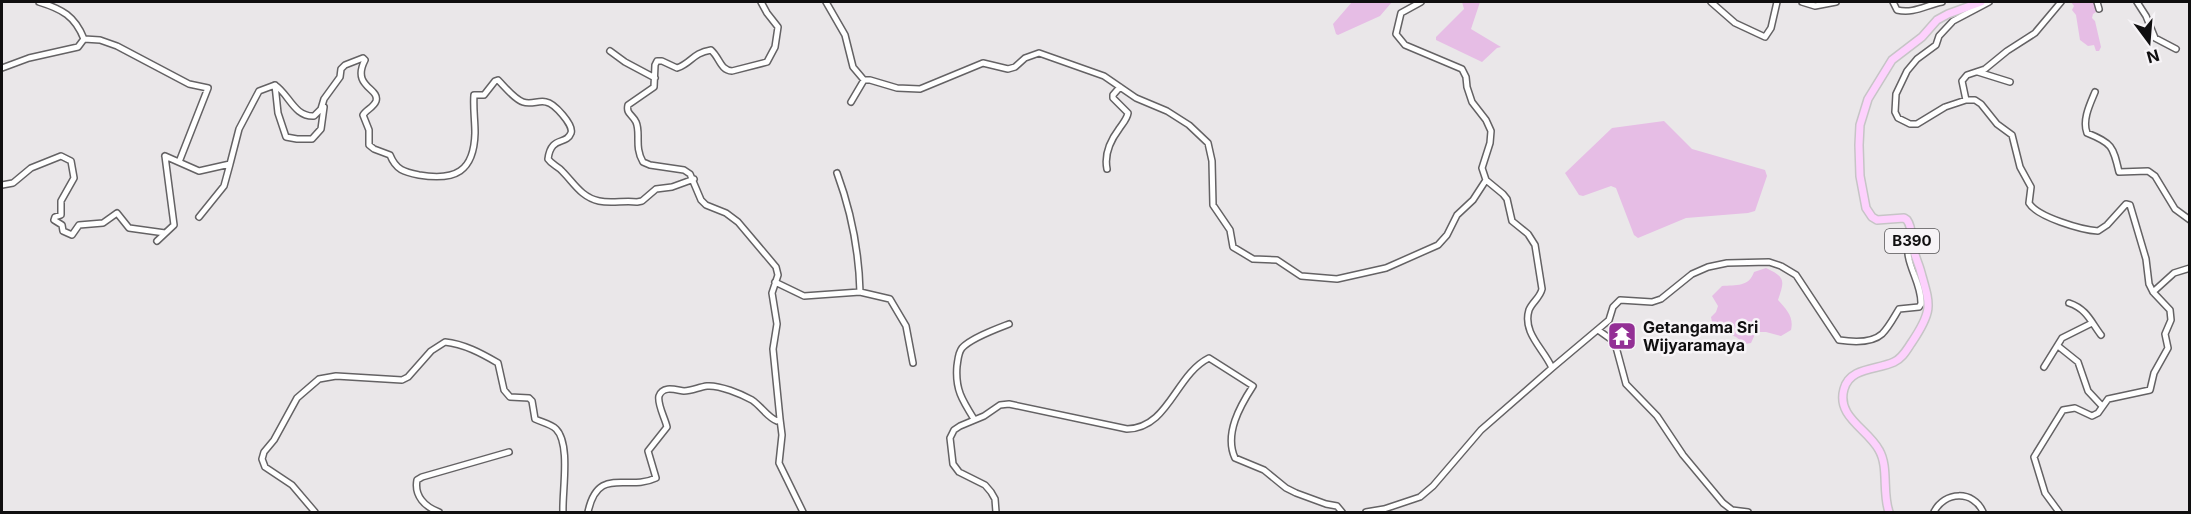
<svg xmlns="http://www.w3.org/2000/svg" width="2191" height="514" font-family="Inter,sans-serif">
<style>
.green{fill:#e6bde5}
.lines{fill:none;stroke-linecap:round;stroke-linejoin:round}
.minor-casing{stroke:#646264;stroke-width:8}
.major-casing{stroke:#c6c5c6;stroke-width:10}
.minor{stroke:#fff;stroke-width:5}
.major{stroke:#fdd1fd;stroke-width:7}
.labels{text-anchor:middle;stroke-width:5;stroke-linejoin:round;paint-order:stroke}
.shield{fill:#f7f4f7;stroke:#555455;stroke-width:1.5}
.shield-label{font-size:15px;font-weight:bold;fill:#100f10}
.poi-label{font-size:16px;font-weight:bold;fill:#100f10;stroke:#f7f4f7;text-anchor:start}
</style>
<rect width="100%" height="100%" fill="#eae7e9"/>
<path class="green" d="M1352,2H1392L1380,16L1338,35L1336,34L1333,24Z
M1462,2H1480L1471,29L1501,47L1497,48L1482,62L1436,40V37L1464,9Z
M2071,2H2095L2096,12L2093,14L2092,18L2095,21L2101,47L2099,51H2096L2094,45L2088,46L2080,40L2076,15L2072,10L2074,6Z
M1664,121L1692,149L1765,170L1767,176L1755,211L1748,213L1686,218L1638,238L1634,235L1616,188L1611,186L1583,196L1579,195L1565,173L1612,128Z
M1766,268C1785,277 1785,280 1778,300C1787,310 1794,317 1791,330L1781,336L1766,332H1756L1751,343L1745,344L1736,337L1713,327L1711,317L1716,312L1718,306L1712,296L1722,286C1736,285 1749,287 1754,272Z"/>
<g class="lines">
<g class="minor-casing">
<path id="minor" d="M826,2L845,35L853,67L864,80
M1711,2L1735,23L1765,37L1771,28L1777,2
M1802,2L1815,6L1836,2
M1893,2L1897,10C1914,14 1926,5 1942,2
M1989,2L1953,21L1939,36L1936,45L1917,59L1907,71L1896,94L1895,112L1898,118L1910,124H1917L1945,107L1966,100H1975L1981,104L1997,124L2012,135L2020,167L2031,187L2029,203C2037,217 2082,230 2098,231L2107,225L2126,204L2130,205L2146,259L2149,284L2153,292L2170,310L2171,320L2165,334L2168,348L2154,373L2150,390L2108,399L2098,413L2092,416L2075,408L2063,410L2034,457L2045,493L2059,512
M2097,2L2099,9
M2137,2L2146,16L2155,38L2176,49
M84,39L100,40L117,46L189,84L208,88L179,162
M610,51L625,62L655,78
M2,68L29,58L78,47L84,39C75,16 62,9 39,2
M1978,72L2010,82
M275,85L278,113L286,137L297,139H312L321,129L324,107
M2095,92C2090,104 2082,120 2087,133C2112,143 2113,146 2119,172L2148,171L2155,176L2175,209L2190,220
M1966,100L1962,81L1967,75L1985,69L2007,51L2035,33L2061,2
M851,102L864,80H870L897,88L920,89L983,63L1008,69L1015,67L1025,58L1039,53L1104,76L1136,98L1167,111L1189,125L1208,143L1212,161L1213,205L1230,230L1233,247L1253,259L1277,260L1301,276L1337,279L1386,268L1438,245L1447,235L1457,215L1473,200L1486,180
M165,156L199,171L230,164L224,186L199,217
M230,164L239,129L259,91L275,85C289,94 294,117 314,116L321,109L324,99L340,77L341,69L345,65L363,58L365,60C351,87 380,88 376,101C374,107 366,110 363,115L369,130V145L374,149L390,155C396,170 404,172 419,175C455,181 474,172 475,133C475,120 473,108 474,95H484L495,81L498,80C505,87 514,99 523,102C531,105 539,100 546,102C554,103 574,125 571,133C566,146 551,135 548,159C552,165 558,166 562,171C574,183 581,197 599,201C612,204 624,200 637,202L642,201L656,189L672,187L694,179
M1107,169C1104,154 1110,141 1119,129C1123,123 1127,119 1128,113L1113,98V95L1120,87
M837,173C851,211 859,252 860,292
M2,185L13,183L31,168L61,156L71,161L74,178L61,201V215L55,217L54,220L62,225L63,231L72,235L79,225L103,223L117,213L129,228L165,233
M157,241L174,225L165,156
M775,282L804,296L860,292L890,299L906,326L913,363
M2153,292L2174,273L2190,268
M2069,303C2087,309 2091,322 2101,335
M1598,330L1612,340L1616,347L1626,384L1657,416L1683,455L1723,503L1732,510L1748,512
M2058,346L2078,362L2088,391L2102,406
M2044,367L2062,338L2092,323
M1552,368L1609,320L1613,307L1620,300L1652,302L1661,299L1692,274L1708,267L1727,263L1769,262L1781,266L1796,275L1839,340C1852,342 1872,343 1882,334C1889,327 1894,317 1899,309L1919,307L1921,304C1922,280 1901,261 1910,237
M780,419L782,435L779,463L803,512
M974,419C962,400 955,389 957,366C958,360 958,353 962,348C971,338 996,329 1009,324
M315,512L292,485L265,467L262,459L264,452L274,440L297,398L319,379L336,376L402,380L408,377L431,351L445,342C464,344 481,353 498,363L504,390L510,397L529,398L532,401L535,419C541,422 551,424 556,429C571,444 562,492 563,512
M439,512C425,507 414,496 417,480L422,477L509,452
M588,512C598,465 627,492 656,478L648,451L667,427C665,418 657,404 659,396C663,385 676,390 684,391C692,391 699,387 707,386C720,385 741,394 752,400C761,406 767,417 777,421L780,419L773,349L777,324L772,293L778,275L776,267L738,222L726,213L706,205L701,200L690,174L684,170L650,165L643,162C634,147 641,133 636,122C632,114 626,114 628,105L654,87L655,65L657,61H662L677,68C692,63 692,53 711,50C720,58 720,70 732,71L767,62L775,47L778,27L767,13L761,2
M996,512L995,499L991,492L985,485L959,472L953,464L950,438L954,430L960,426L984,416L1000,405L1009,404L1127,429C1169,428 1175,375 1209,358L1253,386C1240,406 1224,434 1235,458L1264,470L1286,488L1296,493L1326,504L1337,506L1342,512
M1366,512L1384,509L1420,497L1433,486L1481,430L1552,368C1544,349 1522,333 1529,310C1532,302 1540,298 1542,289L1535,245L1528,234L1512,221L1507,199L1503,194L1486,180L1482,168L1490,143L1491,131L1486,120L1472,102L1467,87L1466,77L1462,69L1405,45L1396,34L1401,13L1421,2
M1934,512C1944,491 1974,490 1983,512"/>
</g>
<g class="major-casing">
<path id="major" d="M1889,512C1882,492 1889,467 1879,450C1868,429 1836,417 1844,389C1850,367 1877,370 1894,362C1903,358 1907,349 1912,342C1934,309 1930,305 1920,269C1917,260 1913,251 1912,242C1911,234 1912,227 1907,220L1904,218L1877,220L1872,217L1866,208L1860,176L1859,145L1860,125L1868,99L1892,60L1922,37L1937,20L1948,14L1981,2"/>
</g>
<use href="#minor" class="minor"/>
<use href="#major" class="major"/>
</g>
<defs>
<g id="temple-square" transform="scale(1.5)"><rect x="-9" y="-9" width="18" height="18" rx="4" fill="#932f95" stroke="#f7f4f7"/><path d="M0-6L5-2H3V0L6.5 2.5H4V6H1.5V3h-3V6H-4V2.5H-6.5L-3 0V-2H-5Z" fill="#fff"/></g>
</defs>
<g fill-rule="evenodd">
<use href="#temple-square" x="1622" y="336"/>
</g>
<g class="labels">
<rect class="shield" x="1885" y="229" width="54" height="24" rx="4.5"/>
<g class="shield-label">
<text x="1912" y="246">B390</text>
</g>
<g class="poi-label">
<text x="1643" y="333">Getangama Sri<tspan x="1643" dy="18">Wijyaramaya</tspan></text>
</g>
</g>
<rect width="2191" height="514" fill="none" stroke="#100f10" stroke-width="6"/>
<g transform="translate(2149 42) rotate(164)" stroke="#f7f4f7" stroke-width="4.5" paint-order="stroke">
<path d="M0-4.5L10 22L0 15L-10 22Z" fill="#100f10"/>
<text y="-9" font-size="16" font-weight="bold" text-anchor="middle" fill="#100f10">N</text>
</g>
</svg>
